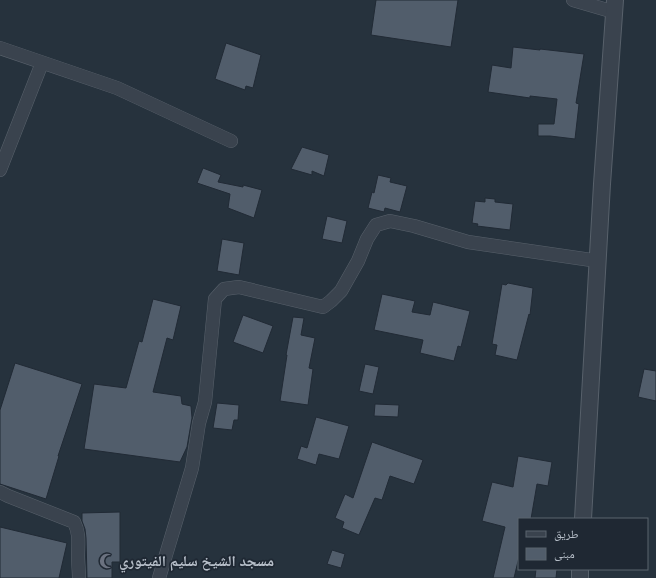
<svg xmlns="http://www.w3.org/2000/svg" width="656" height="578" font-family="Karla,'Noto Naskh Arabic',sans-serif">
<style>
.building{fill:#515d6b;stroke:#212a35}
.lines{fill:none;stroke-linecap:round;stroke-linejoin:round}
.minor-casing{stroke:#58616b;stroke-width:14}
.tertiary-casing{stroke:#58616b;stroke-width:18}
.minor{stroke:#3a434e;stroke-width:13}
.tertiary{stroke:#3a434e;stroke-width:16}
.labels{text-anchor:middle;stroke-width:3.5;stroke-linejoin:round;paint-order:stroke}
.poi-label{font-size:15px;font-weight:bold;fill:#b6bec8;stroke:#1f2833;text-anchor:start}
</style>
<rect width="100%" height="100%" fill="#26323d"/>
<path class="building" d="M376,0H458L451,47L371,35Z
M226,43L261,55L253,88L246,86L245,90L215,79Z
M513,47L540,50V49L584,54L576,103L579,104L575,139L550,136H538V124H554L557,99L530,96V98L488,92L492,65L511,68Z
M302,147L329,155L324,176L312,171V175L291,169Z
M203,168L221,175L218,182L243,187V185L262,190L254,218L228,208L230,194L197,183Z
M378,175L391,178L390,182L407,186L400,212L385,208L384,212L368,208L372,192L374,193Z
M485,198L495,199V202L513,204L510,230L477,226L478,224L472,223L475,201L485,202Z
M327,216L347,221L342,243L322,239Z
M222,239L244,243L239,275L217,271Z
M508,283L533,288L530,315L529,314L517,360L495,355L497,345L492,344L502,284L506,285Z
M382,294L415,301L412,312L430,315L433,302L470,311L461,347L458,346L454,361L420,353L423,340L374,330Z
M153,299L181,306L173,340L167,338L153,392L181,396L182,404L191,406L192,418L187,447L180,462L84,449L94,384L126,388L139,341L142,342Z
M243,315L273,326L263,353L233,342Z
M293,317L304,318L301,335L315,338L309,368L313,369L308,405L280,401L287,355H286Z
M15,363L82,384L58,456H59L46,499L0,484V410Z
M365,364L379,367L373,394L359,391Z
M644,369L656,371V401L638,397Z
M217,403L239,405L238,420H234L232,430L213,428Z
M375,404L399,405L398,417L374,416Z
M316,417L349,426L339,459L319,454L316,465L297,459L301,446L307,448Z
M372,442L423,460L414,484L390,476L382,500L375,498L359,535L342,528L344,522L335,518L345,494L353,498Z
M518,456L552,462L548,486L537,484L531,519H519V557L514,578H493L505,527L482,521L492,482L513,487Z
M120,512V562H112V578H87L86,538L85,529L82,521V513Z
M0,527L67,543L59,578H0Z
M332,550L345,554L341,568L327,564Z
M536,569H557L556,578H535Z"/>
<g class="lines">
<g class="minor-casing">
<path id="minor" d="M573,0L614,12
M0,48L117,88L231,141
M0,170L42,63
M0,492L8,496L74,522C80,534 78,543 78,556C78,563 79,571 79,578
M159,578L192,468L199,423L205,402L215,299L224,289L239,287L323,307L331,301L341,291L358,261L367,239L376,225L390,221L414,226L468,242L598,261"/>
</g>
<g class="tertiary-casing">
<path id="tertiary" d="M583,519L602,184L615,0
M580,578V569"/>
</g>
<use href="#minor" class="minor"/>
<use href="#tertiary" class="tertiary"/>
</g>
<defs>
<g id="mosque-bare" transform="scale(1.2)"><path d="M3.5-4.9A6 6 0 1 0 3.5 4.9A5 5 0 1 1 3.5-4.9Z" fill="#6b7280" stroke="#1f2833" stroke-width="2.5" paint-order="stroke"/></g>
</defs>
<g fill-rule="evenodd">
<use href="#mosque-bare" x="107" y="561"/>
</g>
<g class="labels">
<g class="poi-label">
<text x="119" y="566">مسجد الشيخ سليم الفيتوري</text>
</g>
</g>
<rect x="518" y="518" width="130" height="52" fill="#1f2833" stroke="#5b646f"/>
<rect x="526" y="531" width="20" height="6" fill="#3a434e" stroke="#5b646f"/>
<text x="554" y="538" font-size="12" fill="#b6bec8">طريق</text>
<rect x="526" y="548" width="20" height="12" fill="#515d6b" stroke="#5b646f"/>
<text x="554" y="558" font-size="12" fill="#b6bec8">مبنى</text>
</svg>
